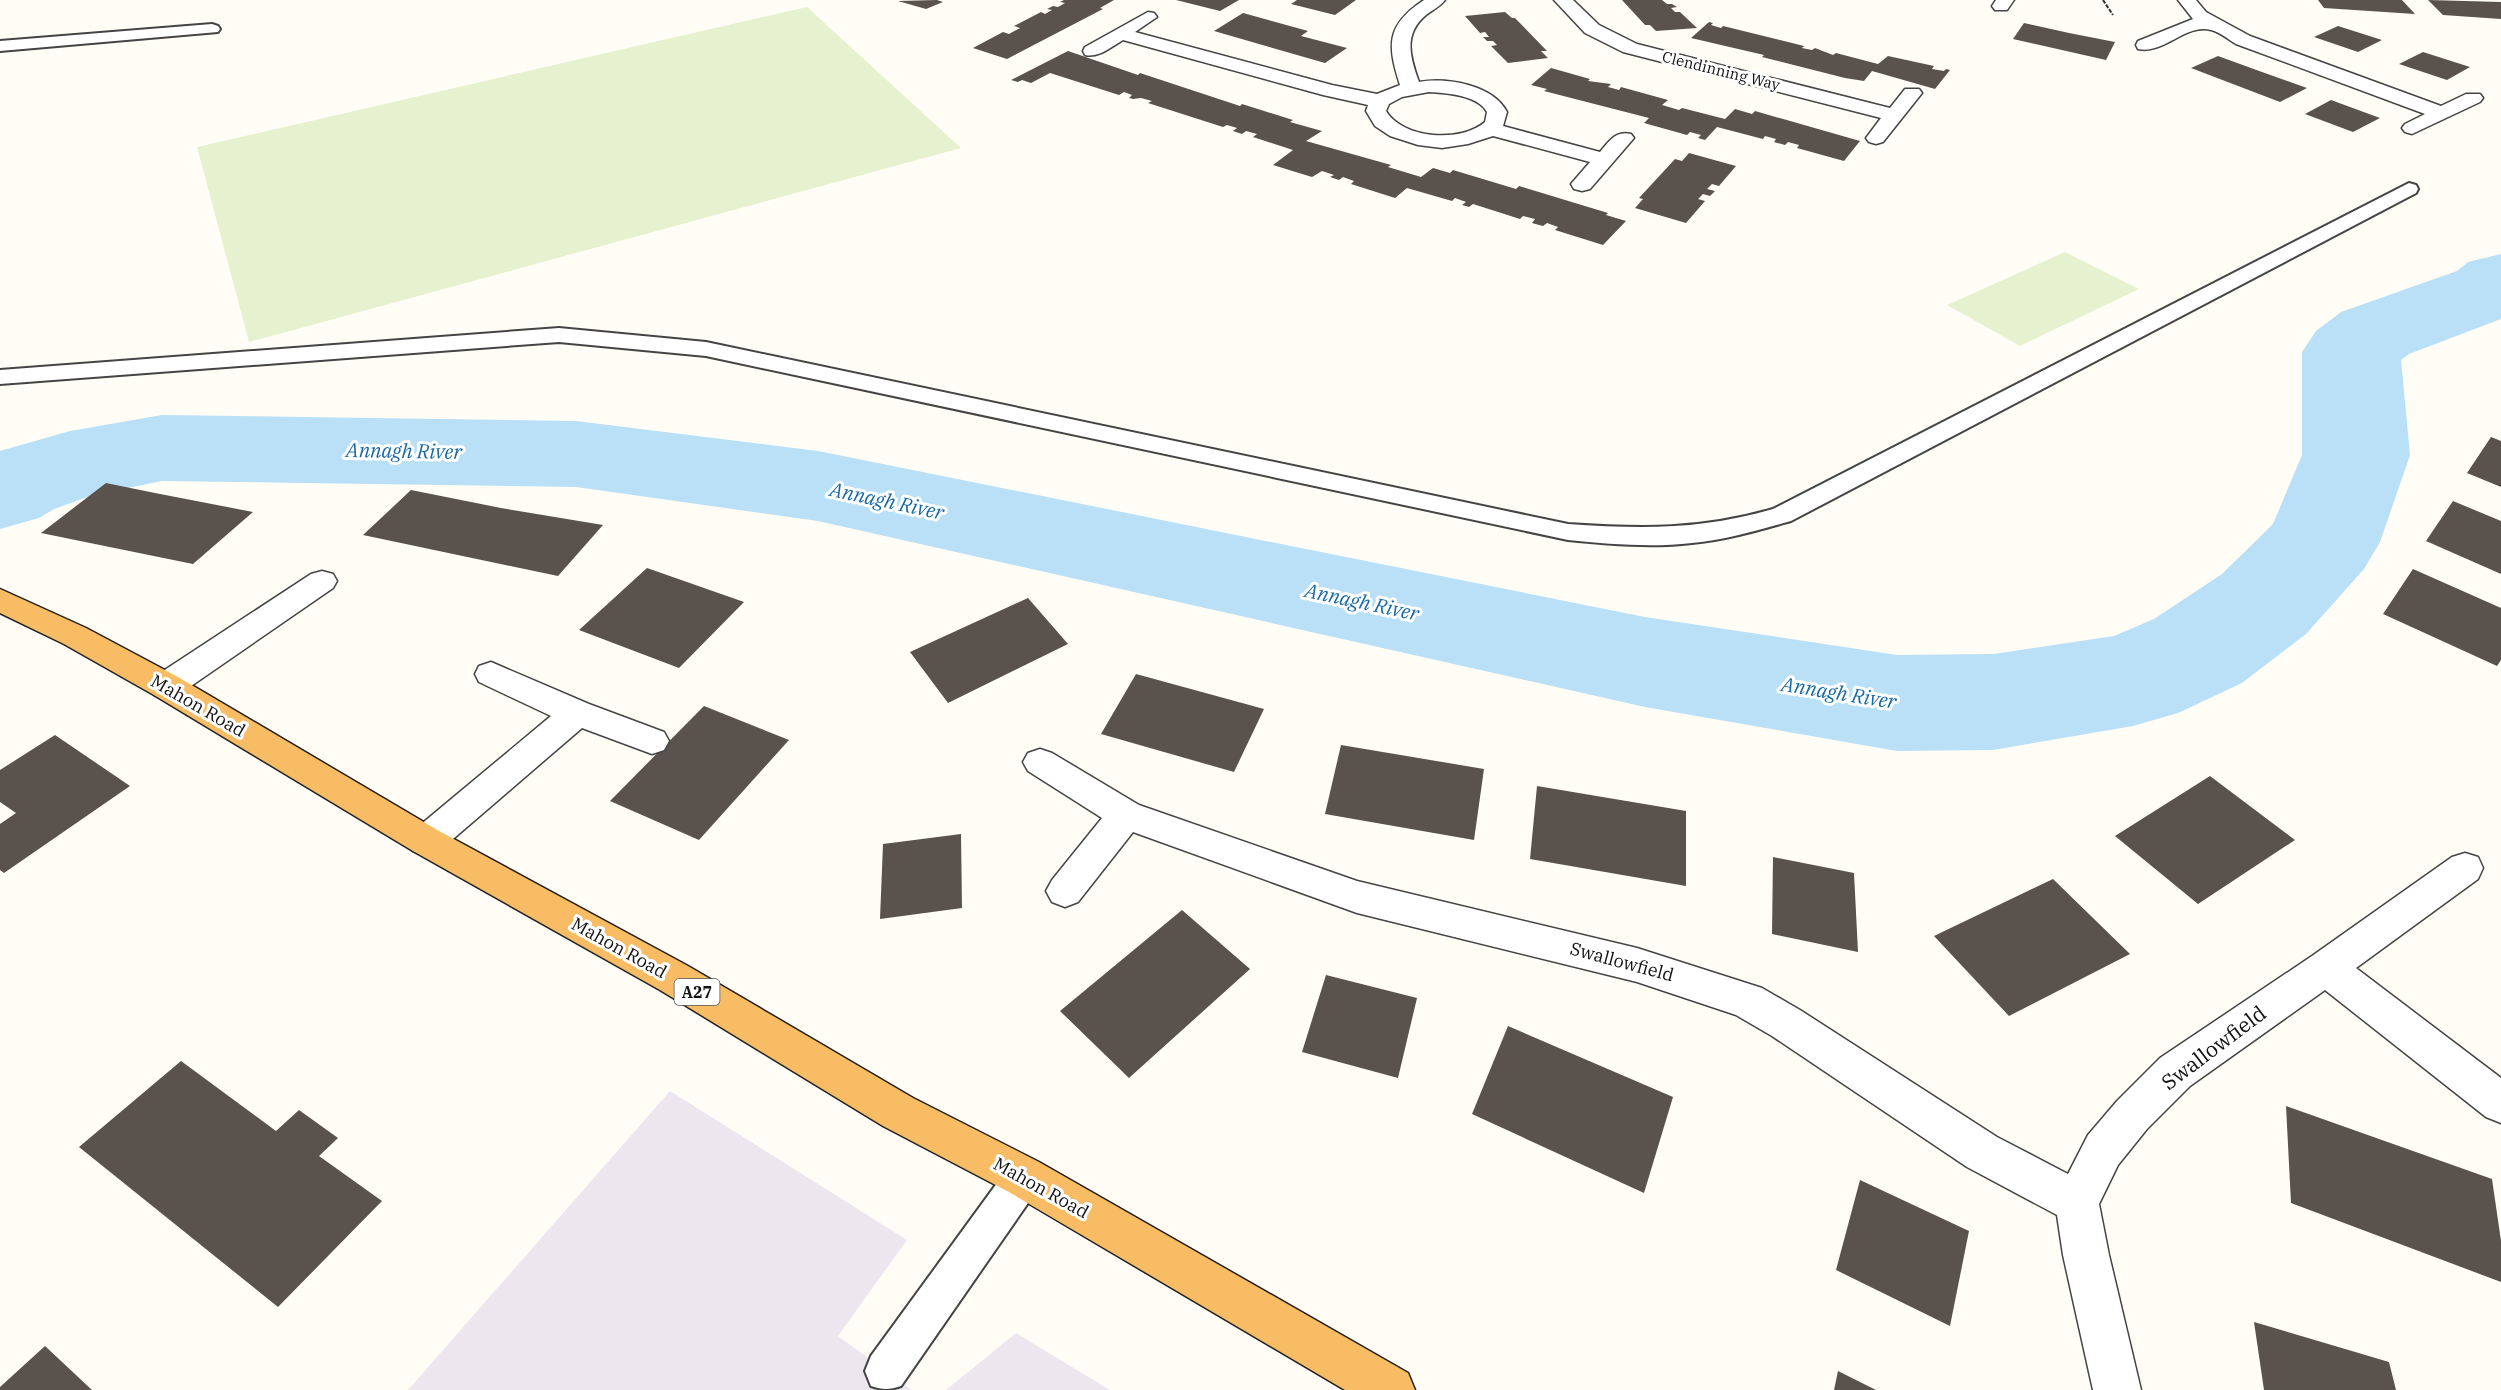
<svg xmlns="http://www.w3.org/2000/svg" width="2501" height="1390" font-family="'IBM Plex Serif',serif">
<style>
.industrial{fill:#eee6ef}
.pitch{fill:#e6f2cf}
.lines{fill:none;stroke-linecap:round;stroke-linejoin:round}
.river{fill:#b9e0f7;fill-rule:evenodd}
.building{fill:#5a524d}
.service-casing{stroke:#444;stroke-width:4}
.minor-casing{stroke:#444;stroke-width:3}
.trunk-casing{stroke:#222;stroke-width:3}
.path{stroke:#333;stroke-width:2;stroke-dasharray:4 1.5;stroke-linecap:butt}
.service{fill:#fff;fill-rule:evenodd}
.minor{fill:#fff;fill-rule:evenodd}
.trunk{fill:#f7bc64;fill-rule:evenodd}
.labels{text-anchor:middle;stroke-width:6;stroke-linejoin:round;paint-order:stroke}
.far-street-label{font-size:15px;fill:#111;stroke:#fff}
.shield{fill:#fff;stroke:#585858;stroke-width:1.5}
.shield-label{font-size:16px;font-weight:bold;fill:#111}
.street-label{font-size:18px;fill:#111;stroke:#fff}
.water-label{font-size:20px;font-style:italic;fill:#1768a6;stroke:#fff}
.near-street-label{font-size:21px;fill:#111;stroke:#fff}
</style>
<rect width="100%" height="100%" fill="#fffdf5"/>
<path class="industrial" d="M670,1091L907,1240L838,1336L912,1390H408Z
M1016,1333L1110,1390H946Z"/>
<path class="pitch" d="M807,7L961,148L249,342L197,147Z
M2065,252L2139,289L2020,346L1947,305Z"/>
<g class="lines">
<path class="river" d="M2501,254V319L2409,354L2401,360L2410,455L2380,542L2364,569L2306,634L2242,683L2178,713L2133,726L1993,750L1897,751L1645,707L818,521L576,487L162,481L93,495L54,509L39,518L0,529V451L70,431L162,415L576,421L818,451L1645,617L1897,655L1993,654L2114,636L2154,619L2222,574L2273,524L2302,455V352L2316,331L2341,312L2457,271L2468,262Z"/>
</g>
<path class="building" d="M937,0L943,2L926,9L898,1Z
M1064,0H1114L1100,8L1103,9L1007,59L973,48L1003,32L1009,34L1020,28L1014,26L1041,12L1045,14L1052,10L1047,9L1053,6L1058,7L1065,3L1060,2Z
M1176,0H1239L1220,11Z
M1297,0H1356L1335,15L1291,4Z
M1622,0H1662L1667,4H1672L1677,7L1671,8L1675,12H1680L1697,28L1656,31L1650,25H1645Z
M2318,0H2402L2415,14L2324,8Z
M2428,0L2501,2V19L2443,15Z
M1505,12L1512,18H1515L1547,51H1541L1548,58L1508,63L1491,46L1497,45L1493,41H1487L1483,37H1489L1485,32L1480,33L1465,16Z
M1243,13L1308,31L1301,36L1347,48L1325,63L1214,31Z
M1709,22L1713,23L1711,25L1721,28L1723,26L1804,46L1802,48L1812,50L1815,48L1833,55L1836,53L1878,64L1888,56L1934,66L1932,69L1944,71L1946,69L1950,70L1935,89L1872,71L1864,81L1845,78L1762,57L1764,55L1691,38Z
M2024,23L2069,33L2115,42L2106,60L2013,39Z
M2338,26L2382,40L2358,52L2314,37Z
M1068,51L1138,75L1140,73L1240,106L1242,104L1293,120L1290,122L1322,131L1306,141L1391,165L1388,167L1421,177L1433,168L1450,173L1453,170L1516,189L1519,186L1608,213L1606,215L1626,221L1603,245L1555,230L1558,227L1547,223L1543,226L1532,223L1535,219L1523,216L1520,219L1473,204L1469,207L1462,205L1466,202L1455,198L1452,201L1407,188L1395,198L1351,184L1354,181L1343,177L1339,180L1330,177L1334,175L1322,171L1312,177L1273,165L1293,150L1253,137L1257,134L1246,131L1242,134L1233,131L1237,128L1227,125L1223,127L1148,103L1152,101L1141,98L1133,99L1129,98L1132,95L1124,92L1119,95L1050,73L1031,83L1022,80L1018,82L1011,80Z
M2423,52L2470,67L2447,80L2399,64Z
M2218,56L2262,72L2307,88L2280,102L2191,68Z
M1551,68L1590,79L1588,81L1611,84L1608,87L1619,90L1621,87L1668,100L1662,105L1679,110L1682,108L1725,119L1735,109L1752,114L1755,111L1860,141L1844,161L1797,148L1799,145L1788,142L1785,145L1774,142L1776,139L1765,136L1763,139L1717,127L1705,140L1698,138L1701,135L1690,132L1687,135L1644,123L1649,118L1544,91L1547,89L1531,85Z
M2331,100L2380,118L2353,132L2305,114Z
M1689,153L1736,166L1719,186L1712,184L1707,189L1715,191L1710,196L1703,194L1698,199L1705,201L1686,223L1635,208L1643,199L1639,198L1675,159L1682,161Z
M2491,437L2501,441V487L2467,473Z
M106,483L155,493L253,512L193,564L41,533Z
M411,490L501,508L603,525L558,576L363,535Z
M2453,501L2501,521V574L2426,541Z
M647,568L744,602L679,668L579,630Z
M2413,569L2501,608V660L2497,666L2383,614Z
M1028,598L1068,644L948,703L910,652Z
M1136,674L1264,709L1234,772L1101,734Z
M704,706L789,740L699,840L610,801Z
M55,735L130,786L4,873L0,870V824L16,813L0,802V770Z
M1341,745L1484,769L1474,840L1325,814Z
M2210,776L2295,840L2198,904L2115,836Z
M1537,786L1686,811V886L1530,859Z
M961,834L962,908L880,919L883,844Z
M1773,857L1854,873L1858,952L1772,934Z
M2053,879L2130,954L2009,1016L1934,936Z
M1182,910L1250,969L1129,1078L1060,1011Z
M1326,975L1417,998L1398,1078L1302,1052Z
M1508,1026L1673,1097L1644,1193L1472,1114Z
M181,1061L276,1131L299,1110L338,1138L319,1156L382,1201L278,1307L79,1147Z
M2286,1106L2492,1179L2501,1241V1282L2291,1203Z
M1860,1180L1969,1231L1950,1326L1836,1270Z
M2254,1322L2389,1362L2396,1390H2264Z
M45,1346L92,1390H0V1387Z
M1838,1371L1876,1390H1834Z"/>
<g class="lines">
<g class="service-casing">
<path id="service" d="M212,24L218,26L220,29L218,32L0,51V41Z
M2409,183L2416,185L2418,189L2416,193L1791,521C1759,530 1726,540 1692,543C1651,548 1609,544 1568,540L706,356L559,342L0,384V370L559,328L706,342L1568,524C1643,529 1700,530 1773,509Z
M1024,1159L1037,1164L1043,1177L1037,1190L901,1386C889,1390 883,1390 871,1386L865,1371L871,1356L1011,1164Z"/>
</g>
<g class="minor-casing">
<path id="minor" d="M1424,0H1445C1440,7 1432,10 1426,15C1403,34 1410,57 1419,82C1447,77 1493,85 1507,112L1503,126L1600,152C1609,141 1616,130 1631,134L1634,138L1590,189L1582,191L1574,189L1571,184L1590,162L1493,136L1468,144L1442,148L1418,145L1390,136L1375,126L1366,111L1368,105L1323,95L1123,40C1111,47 1099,58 1085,55L1083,51L1085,47L1148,12L1154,13L1157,17L1135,32L1332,85L1377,94L1400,85C1387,45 1386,25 1424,0ZM1429,92C1446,93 1478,95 1487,112L1485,122C1461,143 1403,139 1386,111L1389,104L1402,97Z
M1554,0H1573L1599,25L1637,44L1890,108L1905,89H1919L1922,93L1883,142L1876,144L1869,142L1866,138L1881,118L1623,52L1585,33Z
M1996,0H2014L2007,10H1995L1992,6Z
M2178,0H2196L2206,12L2250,36L2441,106L2466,94H2480L2483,98L2480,102L2412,134L2405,132L2402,128L2405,124L2425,114L2236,44C2229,40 2220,32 2211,30C2186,23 2163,55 2138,49L2136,45L2138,41L2193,19Z
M322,571L333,574L337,581L333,588L178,695L166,698L154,695L150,686L154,677L311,574Z
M491,662L589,704L664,732L669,741L664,750L652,754L582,728L439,851L426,856L413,851L408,841L413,831L551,716L479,682L475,674L479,666Z
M1040,749L1052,753L1139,805L1357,881L1637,948L1762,988L1800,1010L1997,1137L2068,1174L2088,1135L2117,1101L2160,1058L2312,956L2452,857L2465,853L2478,857L2483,868L2478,879L2356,968L2501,1078V1123L2486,1117L2325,990L2190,1086L2147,1129L2118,1165L2099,1204L2109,1255L2141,1390H2093L2063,1255L2057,1215L1967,1167L1772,1036L1736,1015L1637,982L1357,913L1133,832L1078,902L1065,907L1052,902L1046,891L1052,880L1102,818L1028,771L1023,762L1028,753Z"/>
</g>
<g class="trunk-casing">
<path id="trunk" d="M0,589L86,628L178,677L439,831L688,966L913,1098L1039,1162L1408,1373L1415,1390H1345L1009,1192L883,1126L660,990L413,851L154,695L64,644L0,613Z"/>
</g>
<path class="path" d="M2103,0L2113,15"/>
<use href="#service" class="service"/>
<use href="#minor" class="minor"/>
<use href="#trunk" class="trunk"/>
</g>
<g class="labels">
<g class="far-street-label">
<text transform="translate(1721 71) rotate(14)" y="5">Clendinning Way</text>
</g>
<rect class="shield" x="674.5" y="979" width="45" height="26" rx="4.5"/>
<g class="shield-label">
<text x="697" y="998">A27</text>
</g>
<g class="street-label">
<text transform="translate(198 706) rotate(30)" y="6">Mahon Road</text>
<text transform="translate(619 948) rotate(29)" y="6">Mahon Road</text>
<text transform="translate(1622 962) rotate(15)" y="6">Swallowfield</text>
<text transform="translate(1041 1188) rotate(29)" y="6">Mahon Road</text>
</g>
<g class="water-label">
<text transform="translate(404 451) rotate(1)" y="7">Annagh River</text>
<text transform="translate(887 501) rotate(12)" y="7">Annagh River</text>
<text transform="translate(1362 602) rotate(12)" y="7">Annagh River</text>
<text transform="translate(1839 693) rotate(9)" y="7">Annagh River</text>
</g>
<g class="near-street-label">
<text transform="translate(2214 1048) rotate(-37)" y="7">Swallowfield</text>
</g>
</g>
</svg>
